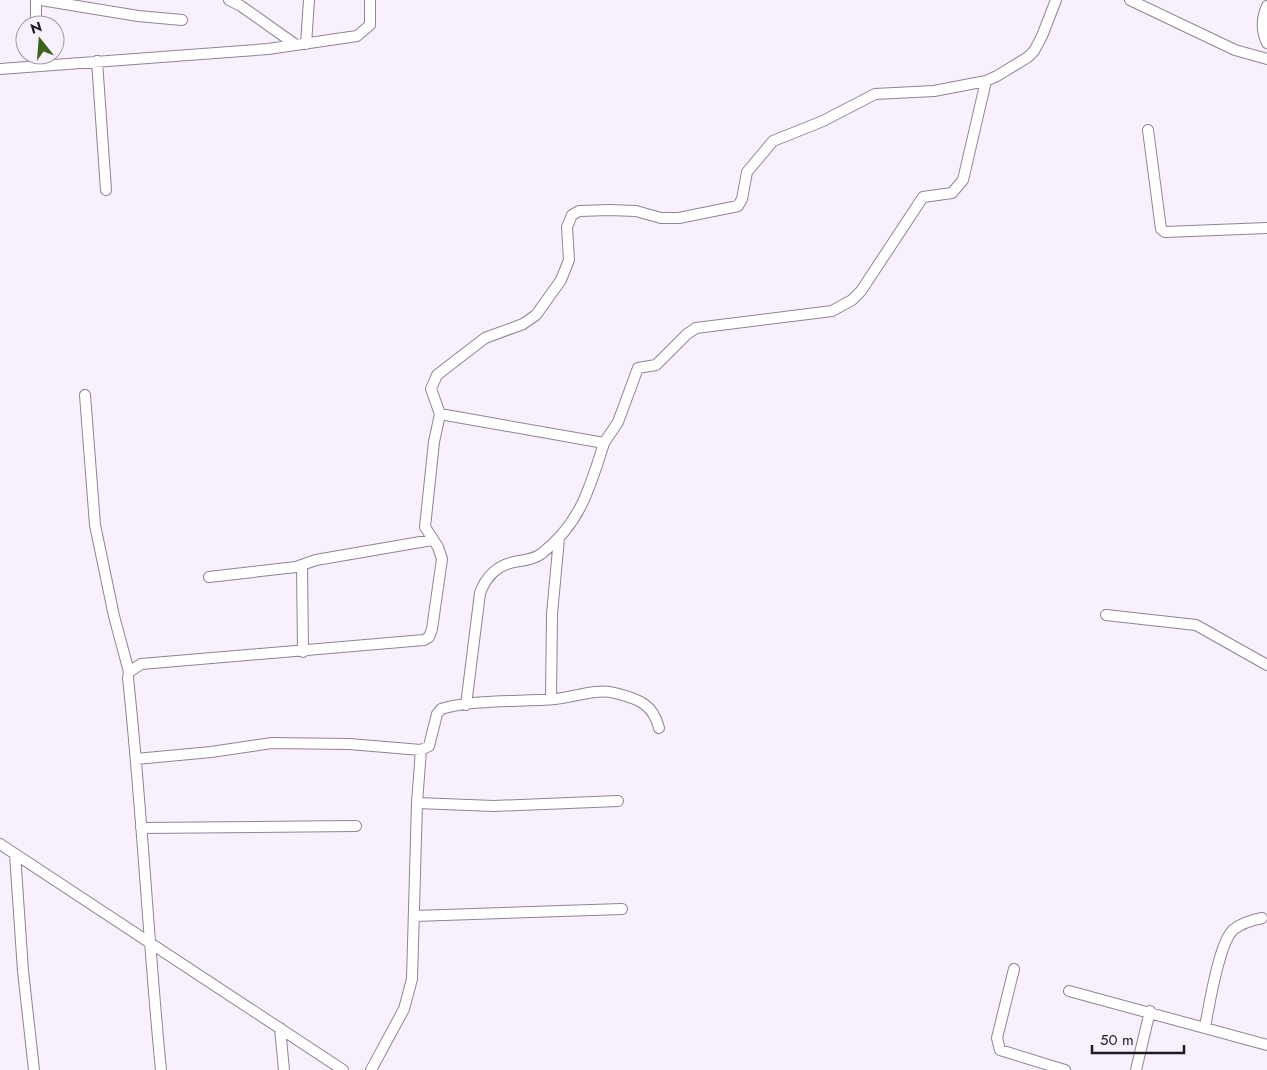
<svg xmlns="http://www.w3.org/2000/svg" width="1267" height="1070" font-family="Jost,sans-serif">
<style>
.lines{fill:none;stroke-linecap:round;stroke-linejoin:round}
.minor-casing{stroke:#908397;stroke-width:12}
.minor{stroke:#fff;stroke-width:10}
</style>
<rect width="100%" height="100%" fill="#f9f0fe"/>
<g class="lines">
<g class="minor-casing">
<path id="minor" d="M41,0L138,16L182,20
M229,0L241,6L296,45
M1130,0L1235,50L1267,59
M1267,6C1261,19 1261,30 1267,43
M36,25V0
M306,44L309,0
M97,61L106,190
M0,69L268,49L357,36L370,25V0
M1148,130L1161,229L1165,232L1267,228
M85,395L95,525L114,616L129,672
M440,414L604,443C590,488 580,524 541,554C534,559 527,560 519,561C499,564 487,574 480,593L466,705
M604,443L618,422L638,368L656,365L687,334L696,328L832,311L852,300L861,291L923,197L952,193L963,180L986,81
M302,565L303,652
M209,577L296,567L316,560L432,540
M1106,615L1196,625L1267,665
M551,699L552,614L559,538
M136,759L211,752L272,743L349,744L421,750L429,746L437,714L441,709C474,699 520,702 555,699C574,697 597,688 615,693C639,699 653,704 659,728
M417,803L494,806L618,801
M141,828L356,826
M0,844L343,1070
M15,854L23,971L34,1070
M414,916L622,909
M1014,969L997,1038L1000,1050L1065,1070
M1069,991L1267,1045
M1205,1027C1209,1006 1219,943 1233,930C1241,923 1252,920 1262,918
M280,1028L284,1070
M161,1070C148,939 142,808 128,678L129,672L141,664L424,640L429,637L432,629L442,559L438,547L425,527L434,442L440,414L431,389L437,375L485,338L523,324L536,315L561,280L569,260L567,227L572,215L579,211L609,210L636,211L661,218H679L738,206L742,199L747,172L773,141L823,121L875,94L934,91L986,81L997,76L1028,57L1034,51L1042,36L1056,0
M371,1070L404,1009L412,979L417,803L421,750
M1136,1070L1150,1011"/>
</g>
<use href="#minor" class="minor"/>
</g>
<g transform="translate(40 40) rotate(343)"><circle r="24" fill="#f9f0fe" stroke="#a29aa6"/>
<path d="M0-4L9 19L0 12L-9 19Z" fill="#3c631d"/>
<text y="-8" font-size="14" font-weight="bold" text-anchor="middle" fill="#1f1a22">N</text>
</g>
<path d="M1092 1045v8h92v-8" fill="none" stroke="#1f1a22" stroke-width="2.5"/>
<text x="1100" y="1045" font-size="15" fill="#1f1a22" stroke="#f9f0fe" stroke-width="4" paint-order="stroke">50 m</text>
</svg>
